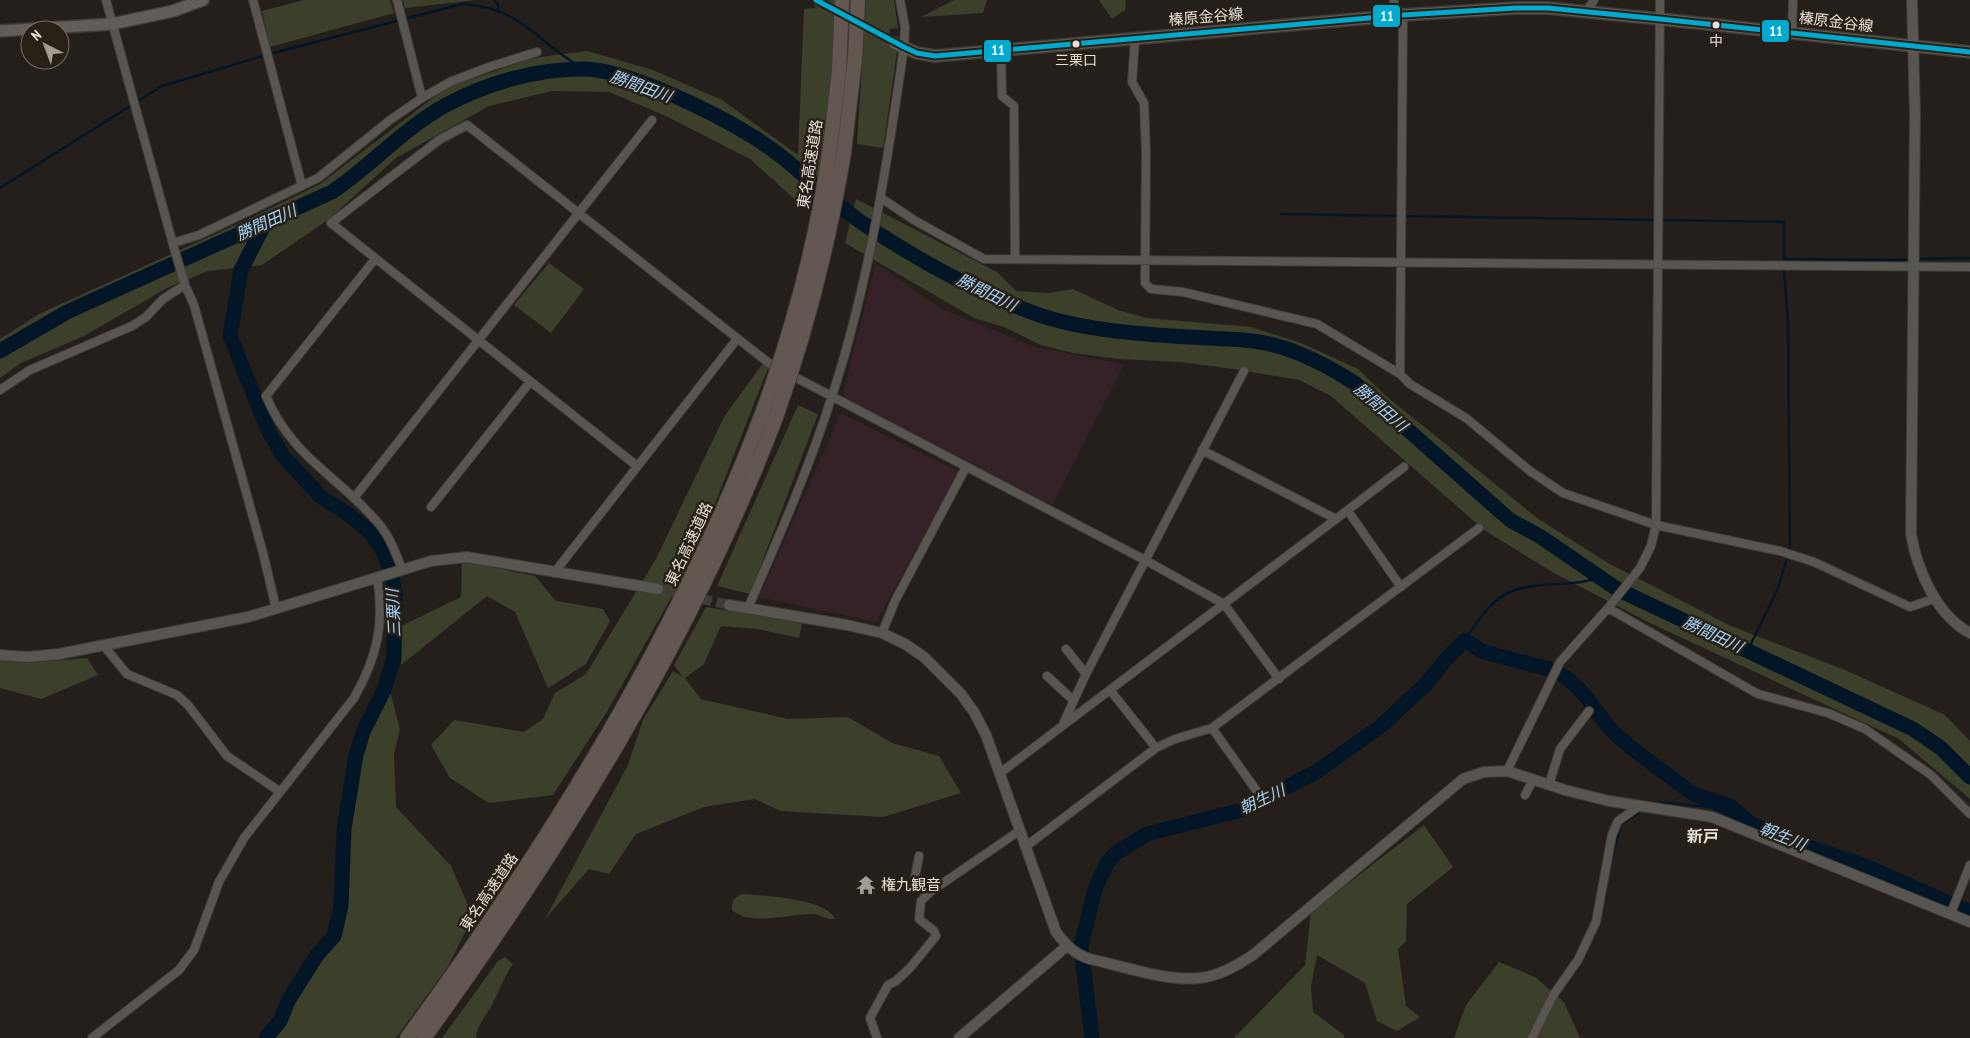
<svg xmlns="http://www.w3.org/2000/svg" width="1970" height="1038" font-family="'PT Sans Narrow','Noto Sans JP',sans-serif">
<style>
.industrial{fill:#342226}
.green{fill:#3c402b}
.lines{fill:none;stroke-linecap:round;stroke-linejoin:round}
.stream{stroke:#031627;stroke-width:2.5}
.river{stroke:#031627;stroke-width:15}
.tertiary-tunnel{stroke:#413c37;stroke-width:10;stroke-dasharray:10 5;stroke-linecap:butt}
.secondary-tunnel{stroke:#413c37;stroke-width:11;stroke-dasharray:11 5.5;stroke-linecap:butt}
.minor-casing{stroke:#403c38;stroke-width:10}
.tertiary-casing{stroke:#403c38;stroke-width:12}
.secondary-casing{stroke:#403c38;stroke-width:14}
.motorway-casing{stroke:#403c38;stroke-width:16}
.minor{stroke:#595550;stroke-width:8}
.tertiary{stroke:#595550;stroke-width:10}
.secondary{stroke:#635c57;stroke-width:11}
.motorway{stroke:#635851;stroke-width:14}
.motorway-bridge-casing{stroke:#403c38;stroke-width:16;stroke-linecap:butt}
.motorway-bridge{stroke:#635851;stroke-width:14}
.bus-1-casing{stroke:#292015;stroke-width:9}
.bus-1{stroke:#00a9ce;stroke-width:5}
.bus-dot{fill:#e6e0d9;stroke:#292015;stroke-width:2}
.labels{text-anchor:middle;stroke-width:5;stroke-linejoin:round;paint-order:stroke}
.bus-label{font-size:14px;fill:#e6e0d9;stroke:#292015}
.street-label{font-size:15px;fill:#e6e0d9;stroke:#292015}
.poi-label{font-size:15px;fill:#e6e0d9;stroke:#292015;text-anchor:start}
.water-label{font-size:16px;font-style:italic;fill:#a1d2fc;stroke:#292015}
.neighbourhood-label{font-size:16px;font-weight:bold;fill:#e6e0d9;stroke:#292015}
.line-badge{stroke:#292015;stroke-width:2}
.badge-label{font-size:14px;text-anchor:middle;font-weight:bold;fill:#fff}
</style>
<rect width="100%" height="100%" fill="#241f1a"/>
<path class="industrial" d="M876,264L944,310L1035,347L1124,364L1052,505L845,398L843,392Z
M841,413L959,472L876,622L759,597Z"/>
<path class="green" d="M304,0H390L394,13L270,47L262,11Z
M403,0H476L405,8Z
M816,0H835L834,51L821,173L802,206L750,159L666,116L609,92L552,91L489,106L396,158L329,219L262,265L208,271L167,288L84,336L21,363L0,378V339L39,314L253,217L320,184L446,88L533,58L587,51L653,70L722,100L798,155L804,9L815,8Z
M866,0H894L898,28L890,29L888,47L897,52L883,148L857,144Z
M954,0H987L983,13L921,17Z
M1099,0H1126L1125,10L1112,19Z
M856,199L997,272L1016,291L1048,293L1073,289L1118,310L1147,318L1251,327L1301,343L1358,369L1386,396L1537,518L1608,563L1731,626L1845,670L1945,715L1970,741V799L1899,739L1650,623L1554,573L1484,530L1331,396L1299,380L1234,369L1180,362L1118,359L1073,353L1041,345L1004,327L974,318L845,243Z
M549,263L584,289L551,333L514,305Z
M763,363L768,368L694,557L608,710L553,795L489,803L450,778L431,745L454,720L524,732L543,719L555,693L586,674L656,559L724,417Z
M798,405L818,414L750,594L717,586Z
M462,561L535,576L556,601L603,609L610,621L586,664L548,688L515,612L487,596L401,665L399,627L461,597Z
M706,607L802,623L799,638L758,629L721,626L704,664L685,678L701,699L788,719L848,717L892,743L939,756L961,793L883,817L780,811L755,799L704,807L636,834L609,874L589,869L545,919L628,765L643,720L673,671L683,677L674,665Z
M87,658L98,675L41,699L0,688V661L27,663Z
M388,684L400,729L394,754L396,807L451,866L473,917L447,968L396,1038H259L288,1001L343,917V848L353,759Z
M1424,825L1453,867L1407,904L1406,941L1398,949L1406,1006L1420,1017L1397,1031L1377,1021L1365,983L1317,955L1311,986L1313,1012L1344,1035V1038H1234L1305,965L1311,912Z
M742,894C764,896 826,898 835,919C827,920 821,915 813,914C791,913 751,927 732,910C732,901 733,898 742,894Z
M505,957L513,964C504,977 500,990 493,1003C487,1015 477,1024 476,1038H442L498,961Z
M1499,962L1535,977L1564,1002L1580,1038H1454L1466,1005Z"/>
<g class="lines">
<path class="stream" d="M494,0L498,5V9
M0,188L162,86L273,53L462,4C523,7 536,43 584,69
M1281,214L1784,222V270L1788,323L1790,548L1778,588L1747,652
M1786,259L1911,260
M1917,259L1970,258
M1465,640C1493,597 1504,586 1557,584C1573,583 1585,583 1599,577
M1660,802L1710,807L1751,824
M1610,865L1621,824L1639,813
M1605,898L1606,890"/>
<path class="river" d="M265,223L241,270L230,336L269,432L283,456L321,497L348,514L371,533L383,551L392,576L395,594L394,658L384,690L363,732L356,755L344,829L341,906L334,936L317,955L288,1001L280,1021L266,1038
M0,351L67,312L332,192C372,165 404,128 446,105C487,83 536,69 583,69C627,69 713,112 752,136C792,160 825,198 864,224C916,259 972,290 1031,312C1078,330 1138,334 1188,337C1217,339 1246,338 1274,345C1304,353 1330,367 1356,384L1510,520L1541,537L1617,589L1913,729L1941,748L1970,777
M1562,675C1591,693 1599,724 1626,743
M1630,747L1693,794L1730,806L1751,824L1794,842L1866,866L1949,903
M1959,907L1970,912
M1092,1038L1081,947L1095,889L1107,863L1116,853L1147,834L1242,810L1316,772L1381,726L1427,683L1447,658L1465,640L1481,651L1549,669"/>
<path class="tertiary-tunnel" d="M658,589L729,605"/>
<path class="secondary-tunnel" d="M816,0L894,43"/>
<g class="minor-casing">
<path id="minor" d="M106,0L174,248L185,285L194,305L263,553L276,608
M253,0L302,186
M397,0L422,98
M1586,12L1594,0
M1394,16V0
M1792,32L1793,0
M1135,39L1132,82L1144,103L1146,151L1145,283L1151,289L1183,292L1317,324L1400,374L1410,384L1466,418L1530,471L1563,493L1656,525L1780,551L1814,562L1910,607L1936,598
M1001,50L1002,96L1014,106L1015,259
M881,198L914,220L984,259L1970,267
M173,243L199,235L318,178L390,120L422,98L450,82L489,67L537,52
M375,259L266,396C292,458 339,476 379,524C390,537 396,554 402,569
M1400,374L1403,15
M0,390L30,370L132,326L146,317L163,299L185,285
M1202,450L1336,519L1404,467
M637,466L331,223L439,140L467,125L770,364L1145,560L1224,604L1279,679
M354,498L652,120
M431,507L530,382
M1348,511L1401,587
M554,573L737,339
M748,608C778,539 809,469 832,396C869,283 887,165 904,47L905,27L900,0
M1608,608L1758,694L1828,713L1865,729L1931,775L1970,814
M882,633L895,601L966,467
M104,646L127,674L177,695L188,705L227,756L279,791
M1066,649L1086,674
M1047,676L1073,700
M1110,690L1156,748
M1064,722L1086,674L1244,371
M1212,728L1256,790
M1507,771L1560,662L1608,608L1640,568L1651,546L1656,525L1660,0
M1000,773L1336,519
M1549,785L1560,749L1589,711
M1525,795L1533,780
M1025,847L1156,748L1175,739L1212,728L1479,528
M919,856L915,877L930,892
M1951,913L1970,865
M92,1038L179,970L194,950L219,882L244,838L354,698C377,658 385,623 377,577
M877,1038L870,1018L888,985L896,981L910,968L936,936L934,931L919,919L921,901L930,892L1019,831
M1532,1038L1554,994L1578,960L1596,922L1612,835L1618,821L1638,807"/>
</g>
<g class="tertiary-casing">
<path id="tertiary" d="M1912,0L1915,114L1911,534C1917,569 1936,615 1970,633
M729,605L847,625L882,633L905,644L924,657L961,694L974,712L986,735L1056,932C1066,945 1074,954 1090,959C1123,966 1167,982 1200,978C1219,976 1236,966 1253,955L1463,779L1484,772L1507,771L1565,790L1609,801L1712,817L1970,922
M0,655L28,657L59,654L248,617L431,561L467,557L658,589
M959,1038L1067,946"/>
</g>
<g class="secondary-casing">
<path id="secondary" d="M0,31L112,24L173,11L203,0
M894,43L917,53L935,56L1403,15L1516,8H1548L1660,19L1970,52"/>
</g>
<g class="motorway-casing">
<path id="motorway" d="M830,148L839,71L842,0
M844,152L855,58L858,0
M407,1038C549,844 678,637 763,411
M424,1038C564,844 691,641 776,417"/>
</g>
<use href="#minor" class="minor"/>
<use href="#tertiary" class="tertiary"/>
<use href="#secondary" class="secondary"/>
<use href="#motorway" class="motorway"/>
<g class="motorway-bridge-casing">
<path id="motorway-bridge" d="M763,411C794,326 817,238 830,148
M776,417C807,330 829,243 844,152"/>
</g>
<use href="#motorway-bridge" class="motorway-bridge"/>
<g class="bus-1-casing">
<path id="bus-1" d="M816,0L904,47L917,53L935,56L1403,15L1516,8H1548L1660,19L1970,52"/>
</g>
<use href="#bus-1" class="bus-1"/>
</g>
<defs>
<g id="temple-bare" transform="scale(1.5)"><path d="M0-6L5-2H3V0L6.5 2.5H4V6H1.5V3h-3V6H-4V2.5H-6.5L-3 0V-2H-5Z" fill="#a29c96" stroke="#292015" stroke-width="2.5" paint-order="stroke"/></g>
</defs>
<g fill-rule="evenodd">
<use href="#temple-bare" x="866" y="885"/>
</g>
<g class="bus-dot">
<circle cx="1716" cy="25" r="4.5"/>
<circle cx="1076" cy="44" r="4.5"/>
</g>
<g class="labels">
<g class="bus-label">
<text x="1716" y="46">中</text>
<text x="1076" y="65">三栗口</text>
</g>
<g class="street-label">
<text transform="translate(1206 17) rotate(-5)" y="5">榛原金谷線</text>
<text transform="translate(1836 22) rotate(7)" y="5">榛原金谷線</text>
<text transform="translate(810 164) rotate(-81)" y="5">東名高速道路</text>
<text transform="translate(689 544) rotate(-65)" y="5">東名高速道路</text>
<text transform="translate(489 892) rotate(-56)" y="5">東名高速道路</text>
</g>
<g class="poi-label">
<text x="881" y="890">権九観音</text>
</g>
<g class="water-label">
<text transform="translate(641 86) rotate(20)" y="6">勝間田川</text>
<text transform="translate(266 222) rotate(-24)" y="6">勝間田川</text>
<text transform="translate(987 292) rotate(26)" y="6">勝間田川</text>
<text transform="translate(1381 407) rotate(41)" y="6">勝間田川</text>
<text transform="translate(393 613) rotate(-93)" y="6">三栗川</text>
<text transform="translate(1713 634) rotate(25)" y="6">勝間田川</text>
<text transform="translate(1262 799) rotate(-25)" y="6">朝生川</text>
<text transform="translate(1783 836) rotate(22)" y="6">朝生川</text>
</g>
<g class="neighbourhood-label">
<text x="1703" y="842">新戸</text>
</g>
</g>
<g class="line-badge">
<rect x="1372" y="4" width="29" height="24" rx="5" fill="#00a9ce"/>
<rect x="1761" y="19" width="29" height="24" rx="5" fill="#00a9ce"/>
<rect x="983" y="39" width="29" height="24" rx="5" fill="#00a9ce"/>
</g>
<g class="badge-label">
<text x="1387" y="21">11</text>
<text x="1776" y="36">11</text>
<text x="998" y="55">11</text>
</g>
<g transform="translate(45 45) rotate(318)"><circle r="24" fill="#292015" stroke="#756d63"/>
<path d="M0-4L9 19L0 12L-9 19Z" fill="#a29c96"/>
<text y="-8" font-size="14" font-weight="bold" text-anchor="middle" fill="#e6e0d9">N</text>
</g>
</svg>
